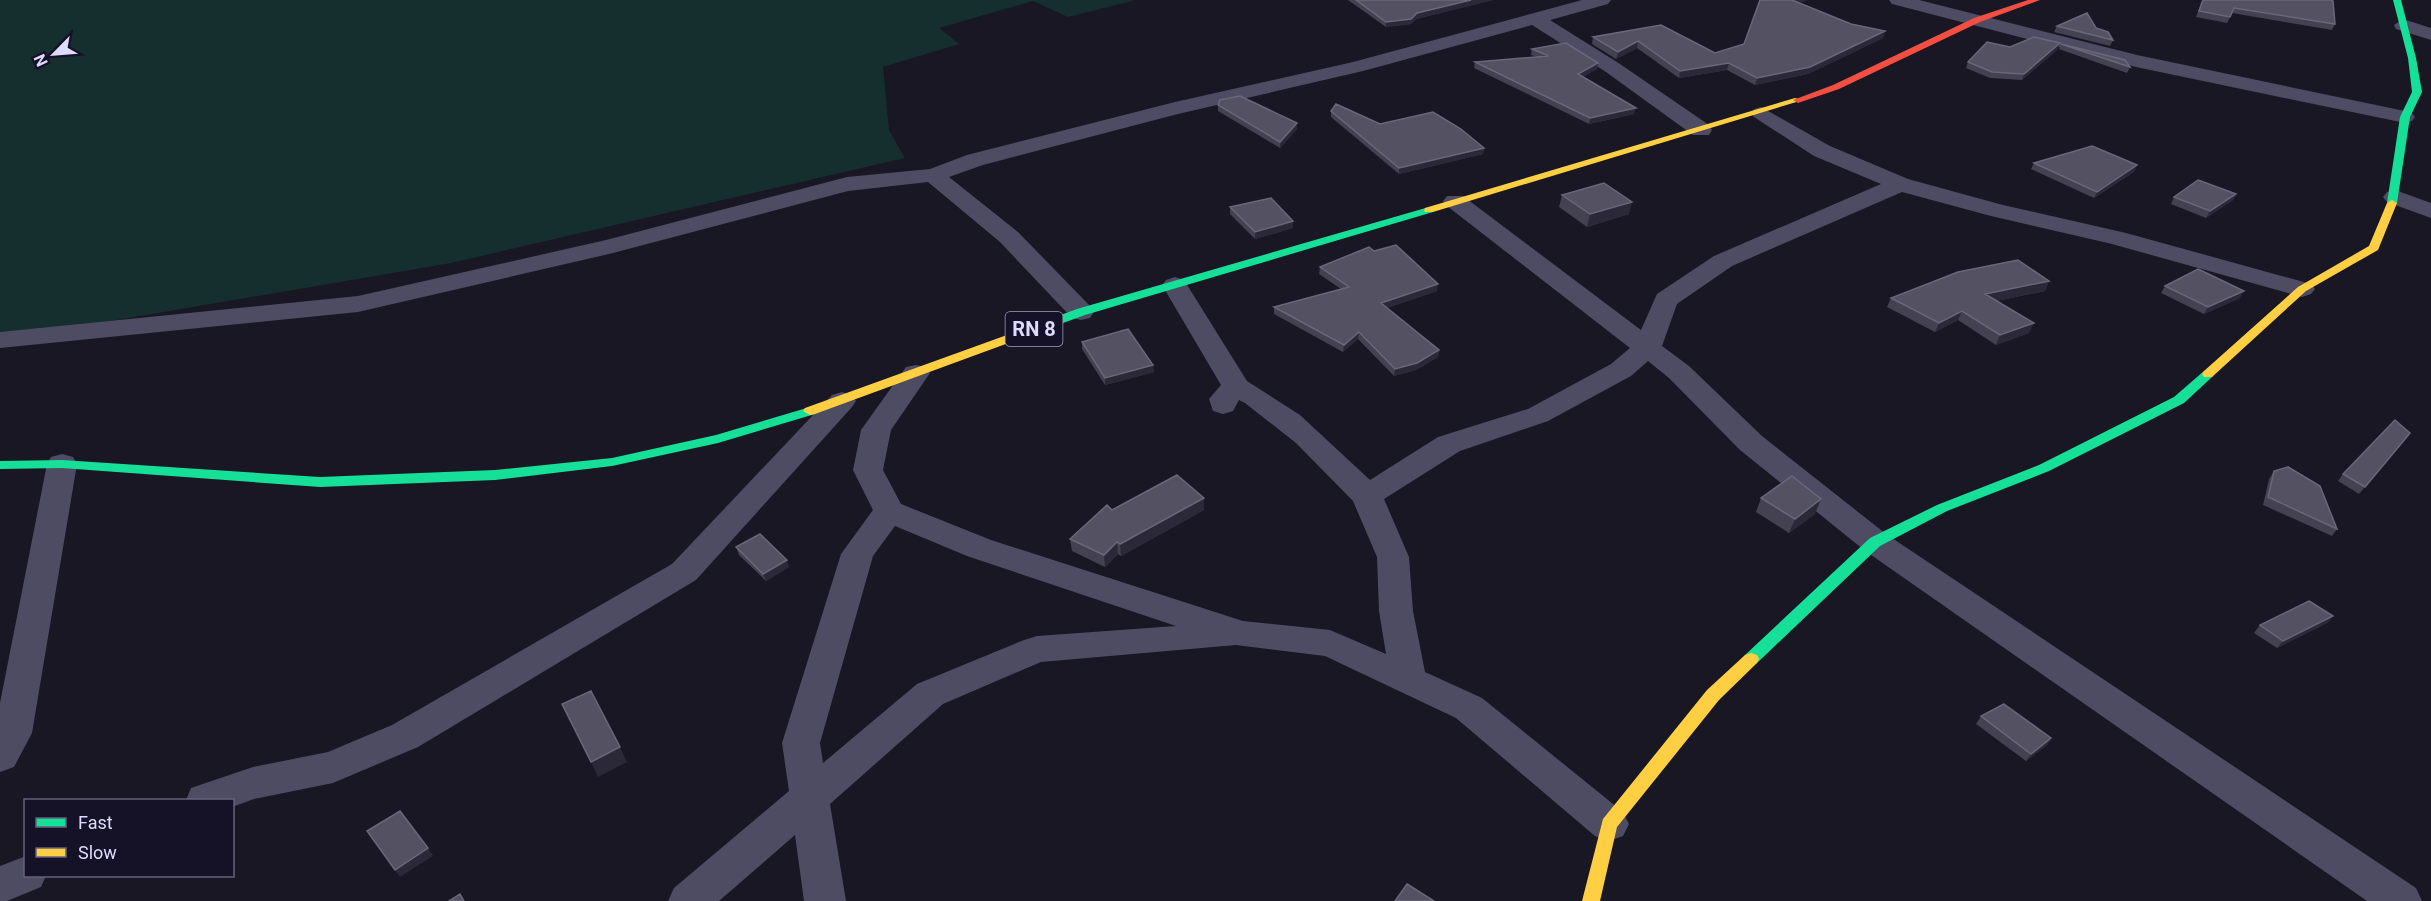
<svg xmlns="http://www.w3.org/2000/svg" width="2431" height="901" font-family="Roboto,sans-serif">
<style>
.green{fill:#152e2e}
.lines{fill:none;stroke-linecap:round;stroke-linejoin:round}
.street{fill:#4d4c63;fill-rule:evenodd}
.fast{fill:#16e098;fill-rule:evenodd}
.slow{fill:#ffcf43;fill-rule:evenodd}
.jam{fill:#f24e42;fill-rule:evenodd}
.wall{fill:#444151}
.shaded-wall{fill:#2b2937}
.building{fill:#545163;stroke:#6a677c;stroke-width:1.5}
.labels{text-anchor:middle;stroke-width:5;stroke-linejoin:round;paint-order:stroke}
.shield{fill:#151228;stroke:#a29fbd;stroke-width:1.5}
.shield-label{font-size:20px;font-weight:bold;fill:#dedbfd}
</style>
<rect width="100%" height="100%" fill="#181723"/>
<path class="green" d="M0,0H1136L1068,17L1033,1L939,28L959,44L883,67L889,130L905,158L451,263L0,340Z"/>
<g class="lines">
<path class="street" d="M1582,0H1611L1608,4L1550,20L1620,64L1709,125L1712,130L1709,135H1693L1606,72L1532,25L1363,71L1178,114L983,165L949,177L1018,232L1090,306L1094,312L1090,318L1081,320L1072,318L1000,242L928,182L848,191L609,254L358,312L0,348V332L358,296L606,240L847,177L930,169L967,155L1175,102L1353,62Z
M1889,0H1919L2137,55L2405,111L2412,113L2415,117L2412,121L2405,123L2136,67L1892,4Z
M2403,19L2431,28V40L2396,29L2394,25Z
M1761,107L1830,146L1908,179L2003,205L2126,233L2311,284L2315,289L2311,294L2302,297L2112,244L1991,216L1902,192L1732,266L1677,304L1662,346L1689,366L1762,436L1886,534L2416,888L2422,901H2367L1864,550L1740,450L1669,378L1648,361L1631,376L1548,421L1460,451L1384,499L1409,557L1413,611L1425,672L1482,698L1623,812L1629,824L1623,836L1609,841L1595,836L1456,718L1325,656L1236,645L1041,662L943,704L830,804L846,901H804L795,835L719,901H668L674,888L789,791L782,743L841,554L873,510L853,470L861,430L906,367L916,365L926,367L930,373L891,430L883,470L901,504L991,540L1243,621L1330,630L1386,654L1379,611L1377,557L1353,501L1296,443L1245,403L1239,400L1233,411L1223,414L1213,411L1209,399L1221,385L1162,285L1166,280L1175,277L1184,280L1247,381L1300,415L1370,480L1438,437L1528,409L1611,364L1630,348L1447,206L1443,201L1447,196H1463L1641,330L1657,294L1714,256L1881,184L1814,156L1754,117L1751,113L1754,109ZM895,526L967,556L1176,626L1037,636L1024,640L917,684L823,763L820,743L873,556Z
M2395,190L2431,203V218L2387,202L2383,197L2387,192Z
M842,392L852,395L856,401L852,407L696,580L418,747L333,783L254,799L232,807V800H186L191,788L253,767L328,752L392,725L672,564L832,395Z
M62,454L73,457L77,464L32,733L14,767L0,772V703L47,464L51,457Z
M26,856V876H46L41,887L7,901H0V866Z"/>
<path class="fast" d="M2393,0H2401L2416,58L2422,92L2410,117L2397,203L2392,206L2387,203L2400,117L2412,92L2408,58Z
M1429,207L1433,208V212L1085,315L1033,334H1025L1023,331L1025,328L1077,309Z
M2208,370L2214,374L2212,377L2184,403L2049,471L1947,511L1880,546L1757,663L1751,665L1745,663L1743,659L1745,655L1870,538L1937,505L2039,465L2174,397L2204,371Z
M810,407L817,411L815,414L718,443L612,466L495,480L320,487L62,468L0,469V461L62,460L320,477L495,470L612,458L716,435Z"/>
<path class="slow" d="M1795,98L1803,100L1433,212H1425L1424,210L1425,208Z
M2392,200L2397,203L2378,250L2306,291L2212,377H2204L2202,374L2204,371L2298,287L2369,246L2387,203Z
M1029,327L1033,328L1035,331L1033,334L815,414L810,415L803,411L805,408Z
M1751,653L1757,655L1759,659L1757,663L1719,700L1617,827L1600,901H1582L1603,819L1707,690L1745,655Z"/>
<path class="jam" d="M2028,0H2040L1980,22L1839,89L1798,103L1793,100L1833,85L1974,18Z"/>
</g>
<path class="wall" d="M1348,0H1493L1416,19L1411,24L1386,27Z
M2202,0H2331L2335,24L2332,30L2232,13L2227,23L2196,17Z
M1800,3L1851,24L1885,31L1883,38L1808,74L1755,85L1727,70L1679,78L1637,48L1616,59L1592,44L1593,37L1661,25L1715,53L1744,44Z
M2057,26L2096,28L2113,40L2110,46L2054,32Z
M2061,44L2130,67L2127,73L2059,49Z
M2010,47L2058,49L2022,80L1990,78L1966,68L1968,62Z
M1532,49L1598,63L1597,69L1582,77L1634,114L1589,124L1474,68L1475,62L1537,57L1531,55Z
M1218,105L1297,129L1280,148L1218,111Z
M1331,111L1380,124L1484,148L1483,154L1399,174L1331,117Z
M2034,163L2137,165L2134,172L2094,198L2031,169Z
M2236,194L2233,200L2206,218L2171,204L2174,197Z
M1562,195L1629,214L1587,227L1559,207Z
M1230,207L1293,228L1255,239L1230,214Z
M1374,251L1437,291L1387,308L1439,350L1438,357L1416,370L1394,376L1358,339L1343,352L1274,314V307L1341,289L1319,274L1320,267Z
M2049,281L2045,291L1996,301L2029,333L1996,345L1958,320L1935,332L1887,307L1891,298Z
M2165,286L2240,298L2204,314L2161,293Z
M1082,342L1153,365L1154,372L1105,385L1082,349Z
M2405,440L2359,494L2338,481L2343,474Z
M2274,471L2337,529L2332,536L2263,505L2269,479Z
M1204,498V510L1121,556L1118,554L1105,567L1072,551L1070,539L1112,510Z
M1761,498L1815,514L1789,533L1756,512Z
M736,547L789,567L766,581L739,555Z
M2333,616L2327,623L2277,648L2254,633L2260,625Z
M1981,716L2051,738L2047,745L2026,761L1976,724Z"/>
<path class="shaded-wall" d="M1471,0H1493L1416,19L1411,24L1386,27V22Z
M1792,0H1808L1790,7Z
M1885,31L1883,38L1808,74L1755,85L1757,78Z
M1638,41L1637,48L1616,59L1618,52Z
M2060,43L2058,49L2022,80L2024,74Z
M1598,63L1597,69L1576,80L1578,74Z
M1729,63L1727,70L1679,78L1680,71Z
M1636,108L1634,114L1589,124L1590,118Z
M1297,123V129L1280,148V142Z
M1484,148L1483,154L1399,174V168Z
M2137,165L2134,172L2094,198L2097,192Z
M2236,194L2233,200L2206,218L2210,211Z
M1632,202L1629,214L1587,227L1590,214Z
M1293,221V228L1255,239V232Z
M2049,281L2045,291L1981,304L1985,294Z
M1438,284L1437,291L1381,310V303Z
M2244,291L2240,298L2204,314L2208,307Z
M1962,311L1958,320L1935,332L1939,323Z
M2034,323L2029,333L1996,345L2000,335Z
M1359,332L1358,339L1343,352L1344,345Z
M1439,350L1438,357L1416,370L1394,376L1395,369Z
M1153,365L1154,372L1105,385V378Z
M1204,498V510L1121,556L1120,544Z
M1821,499L1815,514L1789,533L1795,519Z
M1117,542L1118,554L1105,567L1104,555Z
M787,560L789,567L766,581L763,574Z
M2333,616L2327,623L2277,648L2283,641Z
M2051,738L2047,745L2026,761L2031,754Z
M620,747L627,762L598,777L591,762Z
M428,848L433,856L400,877L395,870Z"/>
<path class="building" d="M1356,0H1471L1417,13L1411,19L1386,22Z
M1760,0H1792L1851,24L1885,31L1810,67L1757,78L1729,63L1680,71L1638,41L1618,52L1593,37L1661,25L1715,53L1744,44Z
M2203,0H2331L2333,1L2335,24L2234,8L2230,17L2199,11Z
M2087,13L2096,28L2108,32L2113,40L2057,26Z
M2034,37L2060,43L2024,74L1992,72L1968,62L1987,42L2010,47Z
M1566,43L1598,63L1578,74L1636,108L1590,118L1475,62L1549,56L1532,49Z
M2061,44L2125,60L2130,67Z
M1240,96L1297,123L1280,142L1218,105L1220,100Z
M1336,104L1380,124L1433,112L1461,129L1484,148L1399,168L1331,111Z
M2092,146L2137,165L2097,192L2034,163Z
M2198,180L2236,194L2210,211L2174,197Z
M1604,183L1632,202L1590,214L1562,195Z
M1271,198L1293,221L1255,232L1230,207Z
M1396,245L1438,284L1381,303L1439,350L1417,363L1395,369L1359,332L1344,345L1274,307L1349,287L1320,267L1369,247L1374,251Z
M2018,260L2049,281L1985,294L2034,323L2000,335L1962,311L1939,323L1891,298L1958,272Z
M2198,269L2244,291L2208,307L2165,286Z
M1128,329L1153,365L1105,378L1082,342Z
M2395,420L2410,433L2365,487L2343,474Z
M2288,467L2320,486L2337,529L2268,497L2274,471Z
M1177,475L1204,498L1120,544L1117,542L1104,555L1070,539L1107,505L1112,510Z
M1792,476L1821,499L1795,519L1761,498Z
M760,534L787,560L763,574L736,547Z
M2309,601L2333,616L2283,641L2260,625Z
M591,691L620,747L591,762L562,704Z
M2004,704L2051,738L2031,754L1981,716Z
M400,811L428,848L395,870L367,831Z
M1407,884L1434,901H1395Z
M460,894L464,901H449Z"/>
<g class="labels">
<rect class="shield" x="1005.5" y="312" width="57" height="34" rx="4.5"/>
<g class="shield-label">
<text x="1034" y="336">RN 8</text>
</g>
</g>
<rect x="24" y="799" width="210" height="78" fill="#151228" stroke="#65627d" stroke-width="1.5"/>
<rect x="36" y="818" width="30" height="9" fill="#16e098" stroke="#65627d" stroke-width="1.5"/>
<text x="78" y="829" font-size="18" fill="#dedbfd">Fast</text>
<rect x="36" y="848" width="30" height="9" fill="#ffcf43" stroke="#65627d" stroke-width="1.5"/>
<text x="78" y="859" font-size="18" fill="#dedbfd">Slow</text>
<g transform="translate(54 54) rotate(245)" stroke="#151228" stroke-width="4.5" paint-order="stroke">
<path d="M0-4.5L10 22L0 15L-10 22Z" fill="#dedbfd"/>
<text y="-9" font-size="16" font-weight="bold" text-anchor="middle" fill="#dedbfd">N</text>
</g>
</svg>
